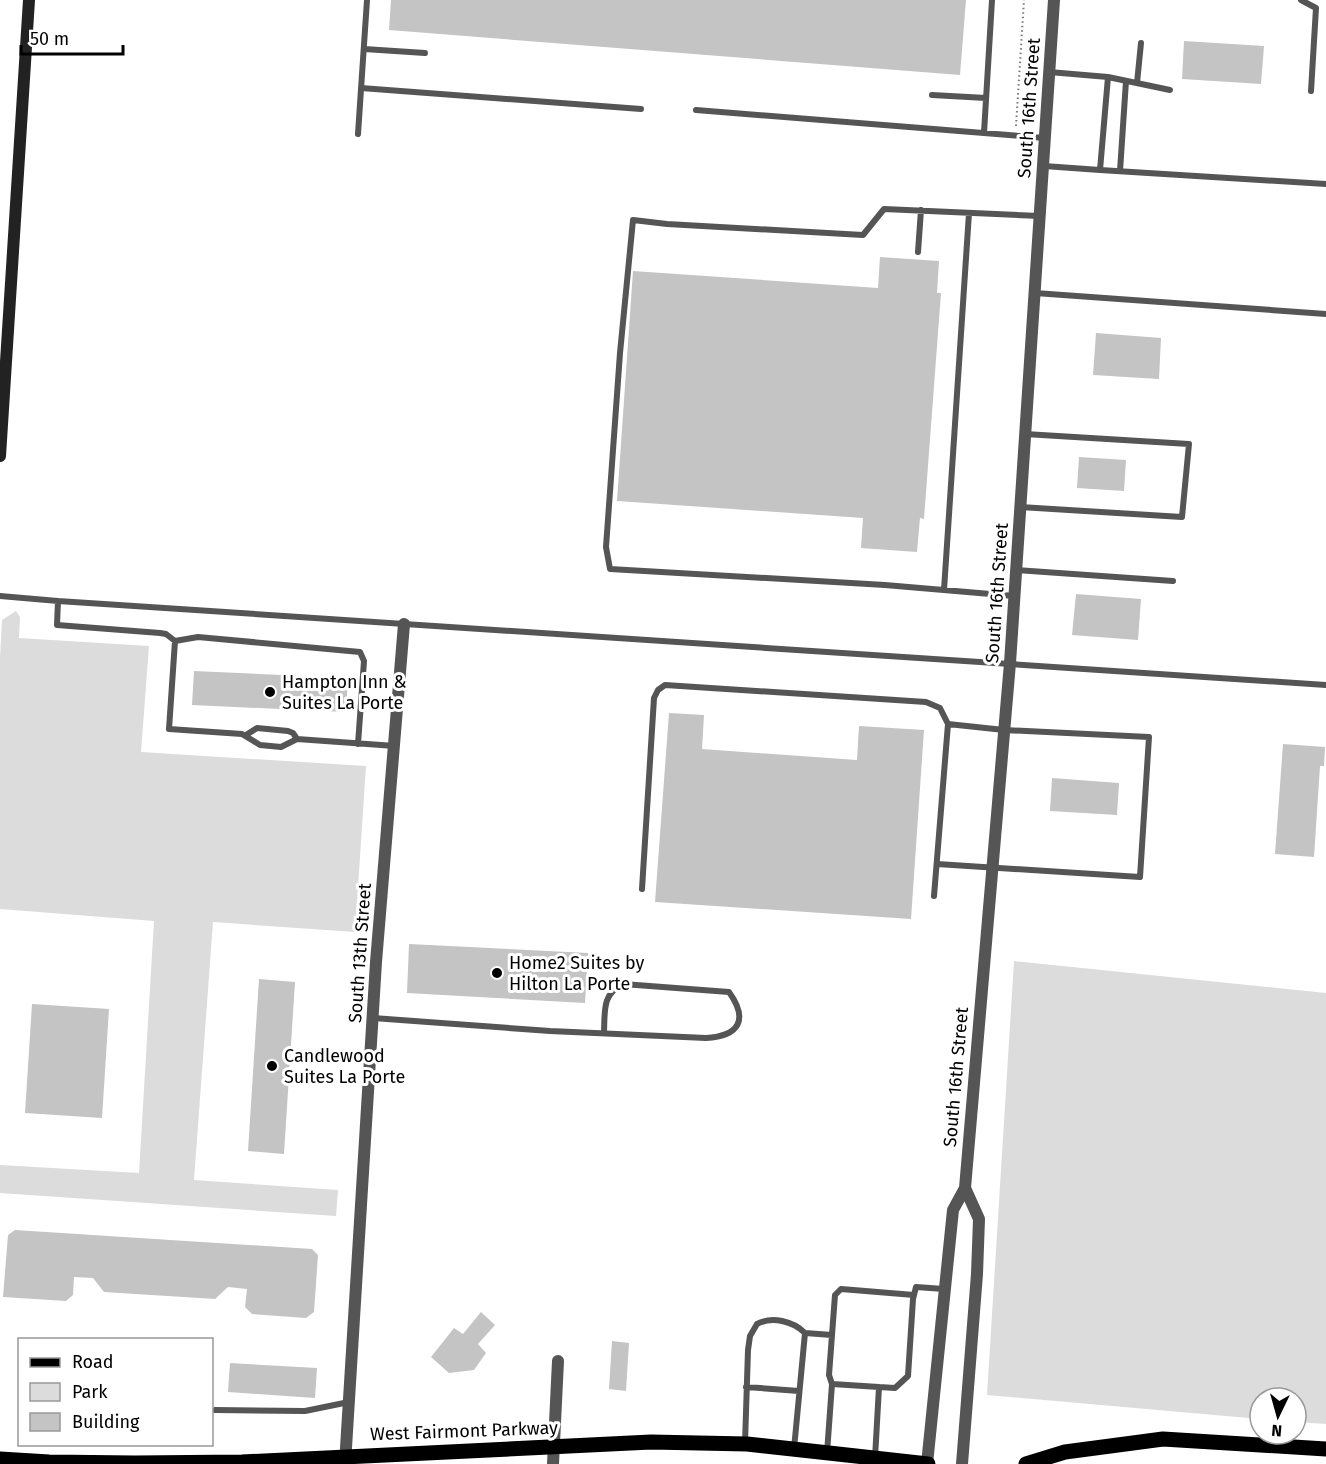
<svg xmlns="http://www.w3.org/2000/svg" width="1326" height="1464" font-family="'Fira Sans',sans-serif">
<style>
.green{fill:#dcdcdc}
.building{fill:#c4c4c4}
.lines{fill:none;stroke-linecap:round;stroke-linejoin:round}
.path{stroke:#777;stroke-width:2;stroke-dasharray:1.5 3;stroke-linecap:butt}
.service{stroke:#555;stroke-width:6}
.minor{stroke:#555;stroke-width:12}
.secondary{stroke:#222;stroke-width:12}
.primary{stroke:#000;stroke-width:15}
.poi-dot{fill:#000;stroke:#fff;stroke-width:2}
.labels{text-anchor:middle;stroke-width:6;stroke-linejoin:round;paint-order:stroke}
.street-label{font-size:18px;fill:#000;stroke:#fff}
.poi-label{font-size:18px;fill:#000;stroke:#fff;text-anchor:start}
</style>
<rect width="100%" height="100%" fill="#fff"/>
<path class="green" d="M16,611L20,617L19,638L149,646L141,752L366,766L355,932L213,922L194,1180L338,1190L336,1216L0,1193V1165L139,1173L154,921L0,909V658L2,620Z
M1014,961L1326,993V1424L1296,1422V1398H1260V1419L987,1395Z"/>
<path class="building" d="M391,0H966L960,75L389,30Z
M1184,41L1264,46L1261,84L1182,79Z
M880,257L939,261L937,293H941L924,519L920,518L917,552L861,548L863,518L617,501L633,271L878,288Z
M1096,333L1161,338L1159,379L1093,375Z
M1079,457L1126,460L1124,491L1077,488Z
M1076,594L1141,599L1138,640L1072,635Z
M194,671L348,678L346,712L192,705Z
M669,713L704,715L702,749L857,760L859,726L924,730L911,919L655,902Z
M1283,744L1325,747L1324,766H1320L1314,857L1275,854Z
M1052,778L1119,783L1117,815L1050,811Z
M409,944L588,953L585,1003L407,993Z
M259,979L295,982L284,1154L248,1151Z
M32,1004L109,1009L102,1118L25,1113Z
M15,1230L312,1249L318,1255L314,1312L306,1318L252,1314L245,1307L247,1289L228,1287L215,1299L104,1292L93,1278L74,1277L73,1295L66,1301L3,1297L8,1235Z
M481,1312L495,1325L478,1344L486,1353L474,1370L449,1373L431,1357L454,1328L463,1334Z
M612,1341L629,1343L626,1391L609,1389Z
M230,1363L317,1368L315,1398L228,1392Z"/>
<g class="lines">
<path class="path" d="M1016,126L1024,0"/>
<path class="service" d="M1301,0L1316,8L1311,91
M364,49L425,53
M1049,72L1108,77L1170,90
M1137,83L1141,43
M361,88L641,109
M932,95L986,98
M696,110L1045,138
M984,133L992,0
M358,134L367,0
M1044,166L1100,170L1108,77
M1100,170L1326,184
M1120,171L1126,81
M918,252L921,210
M1035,293L1326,314
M1020,507L1182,517L1189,444L1025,434
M1016,570L1173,581
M944,590L969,213
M0,596L58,601L57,625L160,633L166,634L175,641L198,637L360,652L364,661L358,744
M1014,596L885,585L610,569L606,547L620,353L633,220L667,224L863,235L884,209L1040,216
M58,601L1326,685
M175,641L169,729L242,734L260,745L281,747L297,739L395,746
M246,735L257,728L288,731L293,733L297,739
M642,889L654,698L658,690L665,685L926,702L940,708L948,724L1004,730L1149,737L1140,877L937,864
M934,896L948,724
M373,1018L550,1031L706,1038C739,1036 749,1020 729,992L623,984C602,994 605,1011 604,1032
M832,1384L829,1375L835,1295L841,1289L914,1295
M746,1387L799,1391
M215,1410L305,1411L349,1402
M745,1443L748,1350L750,1336L757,1324C772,1316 793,1321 805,1333
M794,1449L805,1333L832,1335
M827,1453L832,1384L879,1387
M875,1458L879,1387L895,1388L908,1376L913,1299L916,1287L944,1289"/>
<path class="minor" d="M345,1464L376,962L404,624
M553,1464L558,1361
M927,1464L953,1210L965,1188L1010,663L1054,0
M962,1464L977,1274L979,1219L965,1188"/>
<path class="secondary" d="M0,456L29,0"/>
<path class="primary" d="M0,1459L49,1462L135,1463L242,1462L651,1442L747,1444L928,1464
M1026,1464L1065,1452L1163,1439L1326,1449"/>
</g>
<g class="poi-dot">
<circle cx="270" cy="692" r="6"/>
<circle cx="497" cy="973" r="6"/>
<circle cx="272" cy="1066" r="6"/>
</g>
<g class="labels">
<g class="street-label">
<text transform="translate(1029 108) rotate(-86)" y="6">South 16th Street</text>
<text transform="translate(997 593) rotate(-86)" y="6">South 16th Street</text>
<text transform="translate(360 953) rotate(-86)" y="6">South 13th Street</text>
<text transform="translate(956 1077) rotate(-85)" y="6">South 16th Street</text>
<text transform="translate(464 1431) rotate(-2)" y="6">West Fairmont Parkway</text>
</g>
<g class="poi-label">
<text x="282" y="688">Hampton Inn &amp;<tspan x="282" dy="21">Suites La Porte</tspan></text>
<text x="509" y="969">Home2 Suites by<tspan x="509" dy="21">Hilton La Porte</tspan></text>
<text x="284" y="1062">Candlewood<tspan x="284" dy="21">Suites La Porte</tspan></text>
</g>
</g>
<rect x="18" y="1338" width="195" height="108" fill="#ffffff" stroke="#999999" stroke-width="1.5"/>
<rect x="30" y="1358" width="30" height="9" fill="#000000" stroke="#999999" stroke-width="1.5"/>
<text x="72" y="1368" font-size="18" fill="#000000">Road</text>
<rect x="30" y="1383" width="30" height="18" fill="#dcdcdc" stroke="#999999" stroke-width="1.5"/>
<text x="72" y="1398" font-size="18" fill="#000000">Park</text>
<rect x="30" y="1413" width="30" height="18" fill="#c4c4c4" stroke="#999999" stroke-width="1.5"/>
<text x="72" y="1428" font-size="18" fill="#000000">Building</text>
<g transform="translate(1278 1416) rotate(185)"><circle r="28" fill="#ffffff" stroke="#999999" stroke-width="1.5"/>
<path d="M0-4.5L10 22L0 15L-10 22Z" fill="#000000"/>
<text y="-9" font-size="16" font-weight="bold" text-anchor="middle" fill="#000000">N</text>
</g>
<path d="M21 45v9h102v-9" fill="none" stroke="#000000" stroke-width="3"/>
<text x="30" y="45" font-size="18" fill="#000000" stroke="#ffffff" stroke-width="4.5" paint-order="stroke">50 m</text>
</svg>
